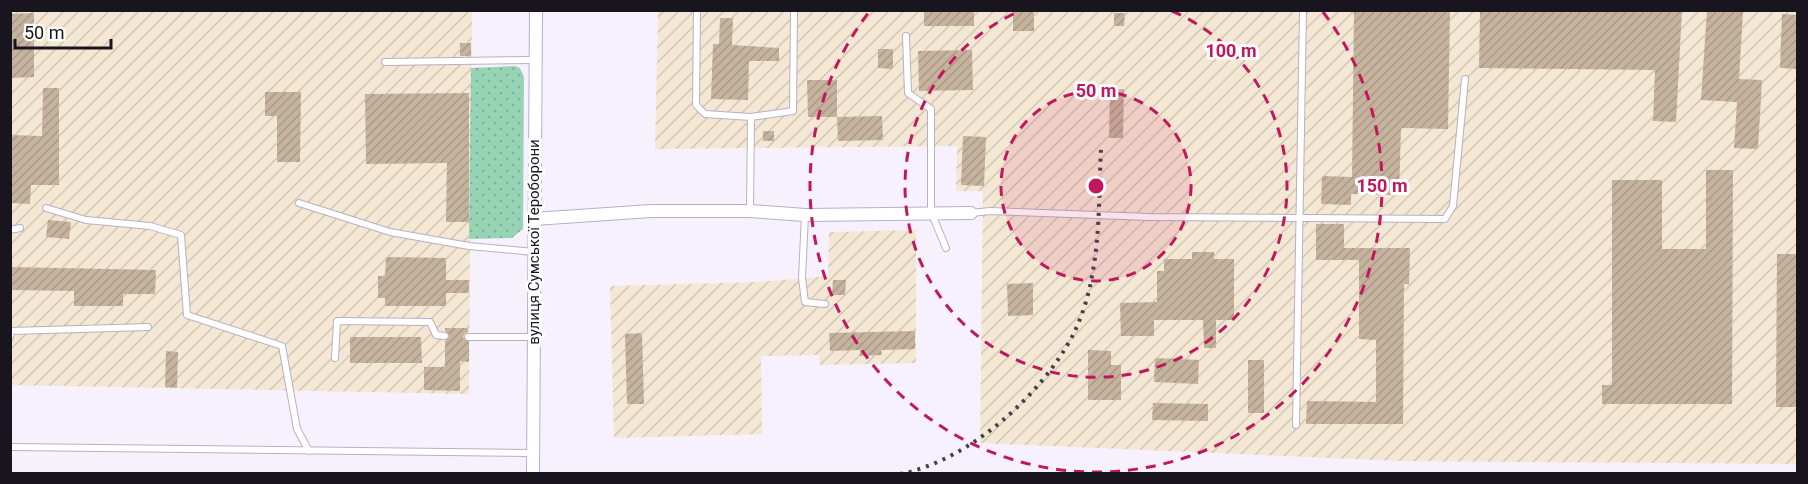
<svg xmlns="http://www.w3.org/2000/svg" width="1808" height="484" font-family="Roboto,sans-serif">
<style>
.industrial{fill:url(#industrial-furrows)}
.grass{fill:url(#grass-dots)}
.building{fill:url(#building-hatch)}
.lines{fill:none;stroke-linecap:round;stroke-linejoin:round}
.service-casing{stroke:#baaec6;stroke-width:8}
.minor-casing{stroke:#baaec6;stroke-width:14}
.service{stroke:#fff;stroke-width:6}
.minor{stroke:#fff;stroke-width:12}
.rail{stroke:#444049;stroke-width:4;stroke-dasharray:3 6;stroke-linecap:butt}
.ring{fill:none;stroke:#c2185b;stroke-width:3;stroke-dasharray:10 8}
.labels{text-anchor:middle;stroke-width:6;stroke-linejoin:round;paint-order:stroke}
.street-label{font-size:15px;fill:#19151e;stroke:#fff}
.centre{fill:#c2185b;stroke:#fff;stroke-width:3}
.ring-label{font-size:18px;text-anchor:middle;font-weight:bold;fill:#c2185b;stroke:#fff;stroke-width:6;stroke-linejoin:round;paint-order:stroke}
</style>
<defs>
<pattern id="industrial-furrows" width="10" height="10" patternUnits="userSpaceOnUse" patternTransform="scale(1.5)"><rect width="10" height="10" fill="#f4e8d4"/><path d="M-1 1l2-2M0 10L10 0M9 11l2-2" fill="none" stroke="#d1c6b6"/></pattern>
<pattern id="grass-dots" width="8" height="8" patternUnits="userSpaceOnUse" patternTransform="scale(1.5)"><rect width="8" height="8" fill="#96d4b5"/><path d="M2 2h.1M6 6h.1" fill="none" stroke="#81b59b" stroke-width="1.8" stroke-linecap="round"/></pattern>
<pattern id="building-hatch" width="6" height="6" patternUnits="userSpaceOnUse" patternTransform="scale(1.5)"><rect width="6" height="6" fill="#c5b39d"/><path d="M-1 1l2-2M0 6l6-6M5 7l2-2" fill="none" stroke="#a99987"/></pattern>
</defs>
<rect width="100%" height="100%" fill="#f6f1fc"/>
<path class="industrial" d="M11,11H472L469,394L11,385Z
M658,11H1797V464L1400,461L980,443L983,191H956L957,146L655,149Z
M916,230V363L820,365L819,355L761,356L762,434L614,438L610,286L758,282L828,276L829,232Z"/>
<path class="grass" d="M515,66L520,68L524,77L523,229L512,238L469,239L471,68Z"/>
<path class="building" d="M924,10H974V26H924Z
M1013,10H1034V31H1013Z
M1354,10H1450L1448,129L1401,128L1399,195L1351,194V205L1321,204L1322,176L1352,177Z
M1480,10H1682L1676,122L1653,121L1655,70L1479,68Z
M1707,10L1743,12L1739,79L1762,80L1758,149L1734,148L1737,102L1701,100Z
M34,13V77L10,78V14Z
M1114,13H1125L1124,26H1114Z
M1782,14L1797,15V69L1780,68Z
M720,18H733L732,45L779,48V61H749L748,100L711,99L713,44H719Z
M460,43H471V56H460Z
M878,49H893V69L878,68Z
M972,50L973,90L919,91L918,51Z
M807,80H837V117H808Z
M43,88H59V185H31L30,204L10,203V135L42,136Z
M1110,89H1124L1123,138H1109Z
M265,92H301L300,162H277V116H265Z
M469,93V222H446L447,163L366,164L365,94Z
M882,116L883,140L838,141L837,117Z
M763,131H774V141H763Z
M963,136L986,137L984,186L961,185Z
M1706,170H1733L1732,404H1602V385H1612V180H1662V249H1706Z
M48,220L71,222L69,239L46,237Z
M1316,224H1344V248H1410L1409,284H1404L1403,424H1306L1307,401L1376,402V340L1359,339V260H1316Z
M1192,252H1214V259H1234V320H1216V348H1204L1203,320H1154V336H1121L1120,303L1157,302V271H1164V259H1192Z
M1777,254H1797V407H1776Z
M386,257L446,258V280H469V293H446V306H385V298H378V276H385Z
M10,267L156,270L155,294H123V306H74V291L10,290Z
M833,280H846L845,295H832Z
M1033,283V315L1008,316L1007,284Z
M445,328H468V332L464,334L463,338L469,342V362L460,361V391L424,390V367H445V341L450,336L445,331Z
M915,331V349L881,350L882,355L860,356V350L830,351L829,333Z
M642,333L644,404H627L625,334Z
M350,337H421L422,363H350Z
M1088,350L1111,351V365H1121V400H1088Z
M166,351L178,352L177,388L165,387Z
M1155,358L1199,360L1198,384L1154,382Z
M1248,360H1264V413H1248Z
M1153,403L1208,404V421L1152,420Z"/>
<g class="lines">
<g class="service-casing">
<path id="service" d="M697,10L696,105L705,114L751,117
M906,36L908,93L931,109V212L946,248
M385,62L535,60
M299,203L390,232L469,246L534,252
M46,208L86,220L150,226L181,235L187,315L282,346L297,429L309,451
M750,210L751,117L793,111L794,10
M971,213L990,211L1149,217L1445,219L1453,206L1465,79
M805,215L802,278L805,302L825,304
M10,230L20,228
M10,337L11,331L148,327
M468,337H533
M335,358L337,321L430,322L436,335L445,336
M1296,425L1303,10
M10,447L533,453"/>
</g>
<g class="minor-casing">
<path id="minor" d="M534,219L651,211H750L805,215L971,213
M533,474L536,10"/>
</g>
<use href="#service" class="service"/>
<use href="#minor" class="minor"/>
<path class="rail" d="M900,474C969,461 1043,394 1074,333C1082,316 1089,295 1092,276C1100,235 1099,190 1101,148"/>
</g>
<circle cx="1096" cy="186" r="95" fill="#c2185b" fill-opacity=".12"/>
<g class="ring">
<circle cx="1096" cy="186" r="95"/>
<path d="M1172 11A191 191 0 1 1 1020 11"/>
<path d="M1323 12A286 286 0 1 1 869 12"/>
</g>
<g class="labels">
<g class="street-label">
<text transform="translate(534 242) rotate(-90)" y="5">вулиця Сумської Тероборони</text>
</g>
</g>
<circle cx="1096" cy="186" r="9" class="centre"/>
<g class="ring-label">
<text x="1231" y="57">100 m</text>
<text x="1096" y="97">50 m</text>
<text x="1382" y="192">150 m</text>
</g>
<rect width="1808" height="484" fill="none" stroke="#19151e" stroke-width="24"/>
<path d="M15 39v9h96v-9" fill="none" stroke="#19151e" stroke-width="3"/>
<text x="24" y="39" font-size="18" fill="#19151e" stroke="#ffffff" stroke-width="4.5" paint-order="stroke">50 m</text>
</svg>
